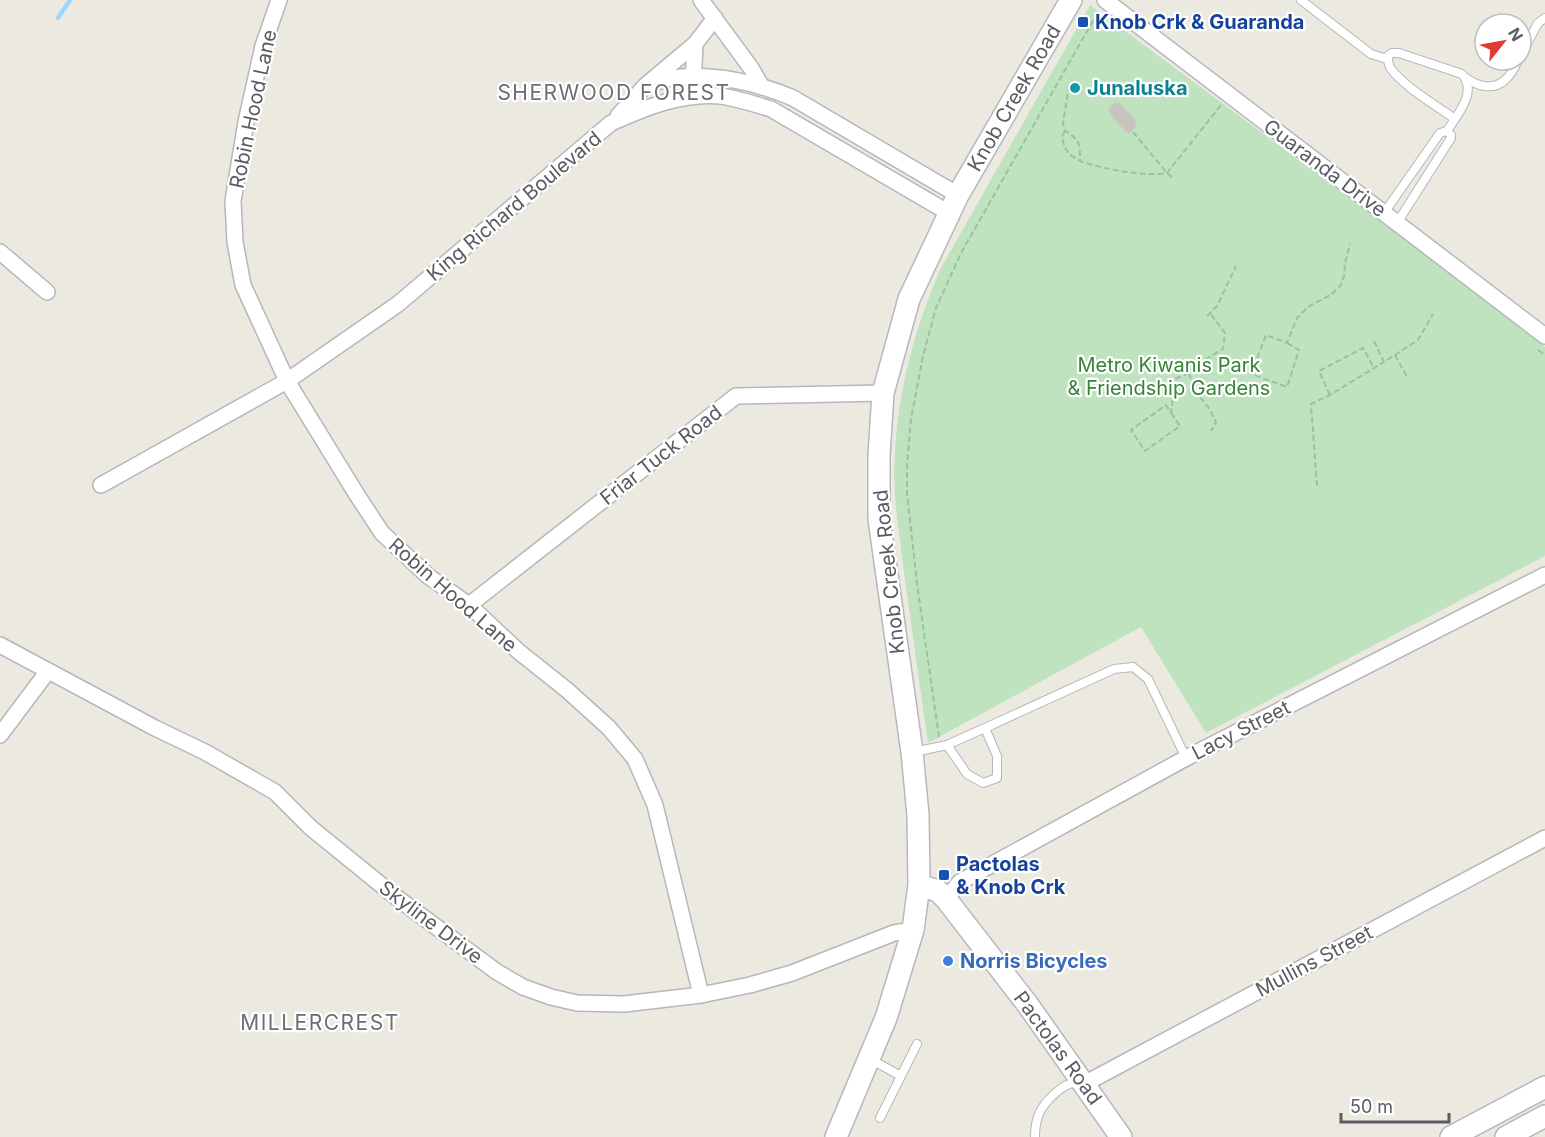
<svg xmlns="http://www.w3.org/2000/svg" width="1545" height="1137" font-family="Inter,sans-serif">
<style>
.green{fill:#bfe3be}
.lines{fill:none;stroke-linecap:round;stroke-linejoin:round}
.stream{stroke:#a1d6fb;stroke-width:4.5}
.building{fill:#c6c4be;stroke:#d0cabf;stroke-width:1.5}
.lane-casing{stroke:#b4b7bb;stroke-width:10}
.street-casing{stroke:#b4b7bb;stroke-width:18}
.secondary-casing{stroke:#b5b8bd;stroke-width:24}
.path{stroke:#97c3a2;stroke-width:2;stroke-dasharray:6 3;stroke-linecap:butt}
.lane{stroke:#fff;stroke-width:8}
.street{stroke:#fff;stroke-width:15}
.secondary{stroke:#fff;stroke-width:21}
.transit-dot{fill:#1a4fb4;stroke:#fff;stroke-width:2}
.culture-dot{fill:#0f9aa8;stroke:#fff;stroke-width:2}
.shop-dot{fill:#3f7fe0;stroke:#fff;stroke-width:2}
.labels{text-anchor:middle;stroke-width:4.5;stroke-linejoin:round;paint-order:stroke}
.transit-label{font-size:20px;font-weight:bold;fill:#164399;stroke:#fff;text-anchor:start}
.culture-label{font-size:20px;font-weight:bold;fill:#0d838f;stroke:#fff;text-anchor:start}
.street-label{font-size:20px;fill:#595d61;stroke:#fff}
.park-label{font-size:20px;fill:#388239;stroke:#fff}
.shop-label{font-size:20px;font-weight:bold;fill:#366cbe;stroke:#fff;text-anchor:start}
.neighbourhood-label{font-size:21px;letter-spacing:1.5px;fill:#6a6f73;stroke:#fff}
</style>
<rect width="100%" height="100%" fill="#ece9e1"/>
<path class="green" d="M1090,5L1488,301L1545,347V556L1206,733L1141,627L928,743C920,689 913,635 905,580C900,538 892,496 895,453C899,386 914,330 941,268Z"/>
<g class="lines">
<path class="stream" d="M58,18L70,0"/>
</g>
<path class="building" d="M1114,103H1119L1135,119L1136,123L1135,128L1129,133L1125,131L1110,114L1109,109Z"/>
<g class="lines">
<g class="lane-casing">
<path id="lane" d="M1301,0L1371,54L1387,59
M1521,55L1538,23L1545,18
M1466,78C1477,86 1493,91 1505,80C1511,75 1515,67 1518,60
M1447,131C1457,115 1478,92 1462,74L1399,53H1392L1388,56C1388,60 1388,65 1391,69C1407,89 1434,104 1455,119
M1384,213L1440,133L1447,131L1451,135V138L1397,223
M947,745L967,774L983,783L997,778V756L985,728L1114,669L1133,667L1148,679L1186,758
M914,752L947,745L985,728
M870,1059L901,1076
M880,1118L917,1044
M1035,1137C1035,1129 1036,1121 1039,1114C1044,1102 1064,1081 1078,1083"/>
</g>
<g class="street-casing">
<path id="street" d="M279,0L263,46L246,122L233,201L235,242L243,285L287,381L357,495L382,533L428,576L469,605L518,651L567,690L609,728L635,759L655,805L701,995
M701,0L751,68L762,87
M1105,0L1545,336
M693,85L695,44
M645,86C654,83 663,79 673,78C713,73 756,82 793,98L958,195
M618,116L645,86L695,44L715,18
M0,252L47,292
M101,485L287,381L398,304L611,123C645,108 682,92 721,96C738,99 755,104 771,109L949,213
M469,605L736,396L883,393
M0,645L155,728L205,752L275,792L311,828L396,897L497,972L523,987L551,997L577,1003L624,1004L701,995L750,985L792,973L894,933L913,930
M0,735L48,671
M946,899L960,882L1186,758L1545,575
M1084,1084L1545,838"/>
</g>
<g class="secondary-casing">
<path id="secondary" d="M919,885L938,891L946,899L1028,1005L1121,1137
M836,1137L886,1018L913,930L919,885L918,815L912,752L879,519V455L883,393L909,299L958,195L1071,0
M1451,1137L1545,1087
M1506,1137L1545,1116"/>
</g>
<path class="path" d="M1069,85L1063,124L1065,131C1080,139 1080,145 1080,161C1103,169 1143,177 1167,173L1221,105
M1065,131L1062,136C1064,149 1068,155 1080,161
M1133,132L1167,173L1173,178
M1207,316L1217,306L1236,266
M1374,341L1384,362L1418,340L1433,314
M1287,343L1299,350L1287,387L1251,374L1266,335L1287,343L1297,318L1308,307L1332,294L1341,285L1344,276L1345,263L1350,244
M1538,350L1545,355
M1395,355L1407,377
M1189,373L1194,390L1209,408L1216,422L1211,431
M1330,395L1319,371L1363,348L1374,368
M1171,413L1180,426L1145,451L1131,430L1166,405L1171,413L1175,379L1189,373L1201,362L1223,349L1225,333L1210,313
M1317,486L1311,404L1330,395L1384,362
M939,737L917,584L907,493V464L911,419L923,356L936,308L961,253L1094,19L1101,16"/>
<use href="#lane" class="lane"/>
<use href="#street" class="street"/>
<use href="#secondary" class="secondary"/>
</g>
<g class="transit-dot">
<rect x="1077" y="16" width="12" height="12" rx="3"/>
<rect x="938" y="869" width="12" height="12" rx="3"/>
</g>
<circle class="culture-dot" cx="1075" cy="88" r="6"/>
<circle class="shop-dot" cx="948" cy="961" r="6"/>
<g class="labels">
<g class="transit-label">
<text x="1095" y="29">Knob Crk &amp; Guaranda</text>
<text x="956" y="871">Pactolas<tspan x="956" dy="23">&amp; Knob Crk</tspan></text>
</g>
<g class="culture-label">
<text x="1087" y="95">Junaluska</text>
</g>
<g class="street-label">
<text transform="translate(1014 98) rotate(-60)" y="7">Knob Creek Road</text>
<text transform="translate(253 109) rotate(-78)" y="7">Robin Hood Lane</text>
<text transform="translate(1325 168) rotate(37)" y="7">Guaranda Drive</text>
<text transform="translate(514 206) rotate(-40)" y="7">King Richard Boulevard</text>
<text transform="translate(661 455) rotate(-38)" y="7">Friar Tuck Road</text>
<text transform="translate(889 572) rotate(-96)" y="7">Knob Creek Road</text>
<text transform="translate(453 595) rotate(41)" y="7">Robin Hood Lane</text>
<text transform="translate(1241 730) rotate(-27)" y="7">Lacy Street</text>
<text transform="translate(431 922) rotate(37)" y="7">Skyline Drive</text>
<text transform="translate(1314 961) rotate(-28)" y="7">Mullins Street</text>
<text transform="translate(1058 1048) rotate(54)" y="7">Pactolas Road</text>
</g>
<g class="park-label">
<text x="1169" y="372">Metro Kiwanis Park<tspan x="1169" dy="23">&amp; Friendship Gardens</tspan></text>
</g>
<g class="shop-label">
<text x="960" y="968">Norris Bicycles</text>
</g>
<g class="neighbourhood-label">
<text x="614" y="100">SHERWOOD FOREST</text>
<text x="320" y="1030">MILLERCREST</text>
</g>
</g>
<g transform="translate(1503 42) rotate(59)"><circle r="28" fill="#ffffff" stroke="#bdbec0" stroke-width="1.5"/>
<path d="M0-4.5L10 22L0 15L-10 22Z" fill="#e13a31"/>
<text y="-9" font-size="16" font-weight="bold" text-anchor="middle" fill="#595d61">N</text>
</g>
<path d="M1341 1113v9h108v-9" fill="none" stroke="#595d61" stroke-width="3"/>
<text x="1350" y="1113" font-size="18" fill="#595d61" stroke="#ffffff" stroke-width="4.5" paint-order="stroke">50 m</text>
</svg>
